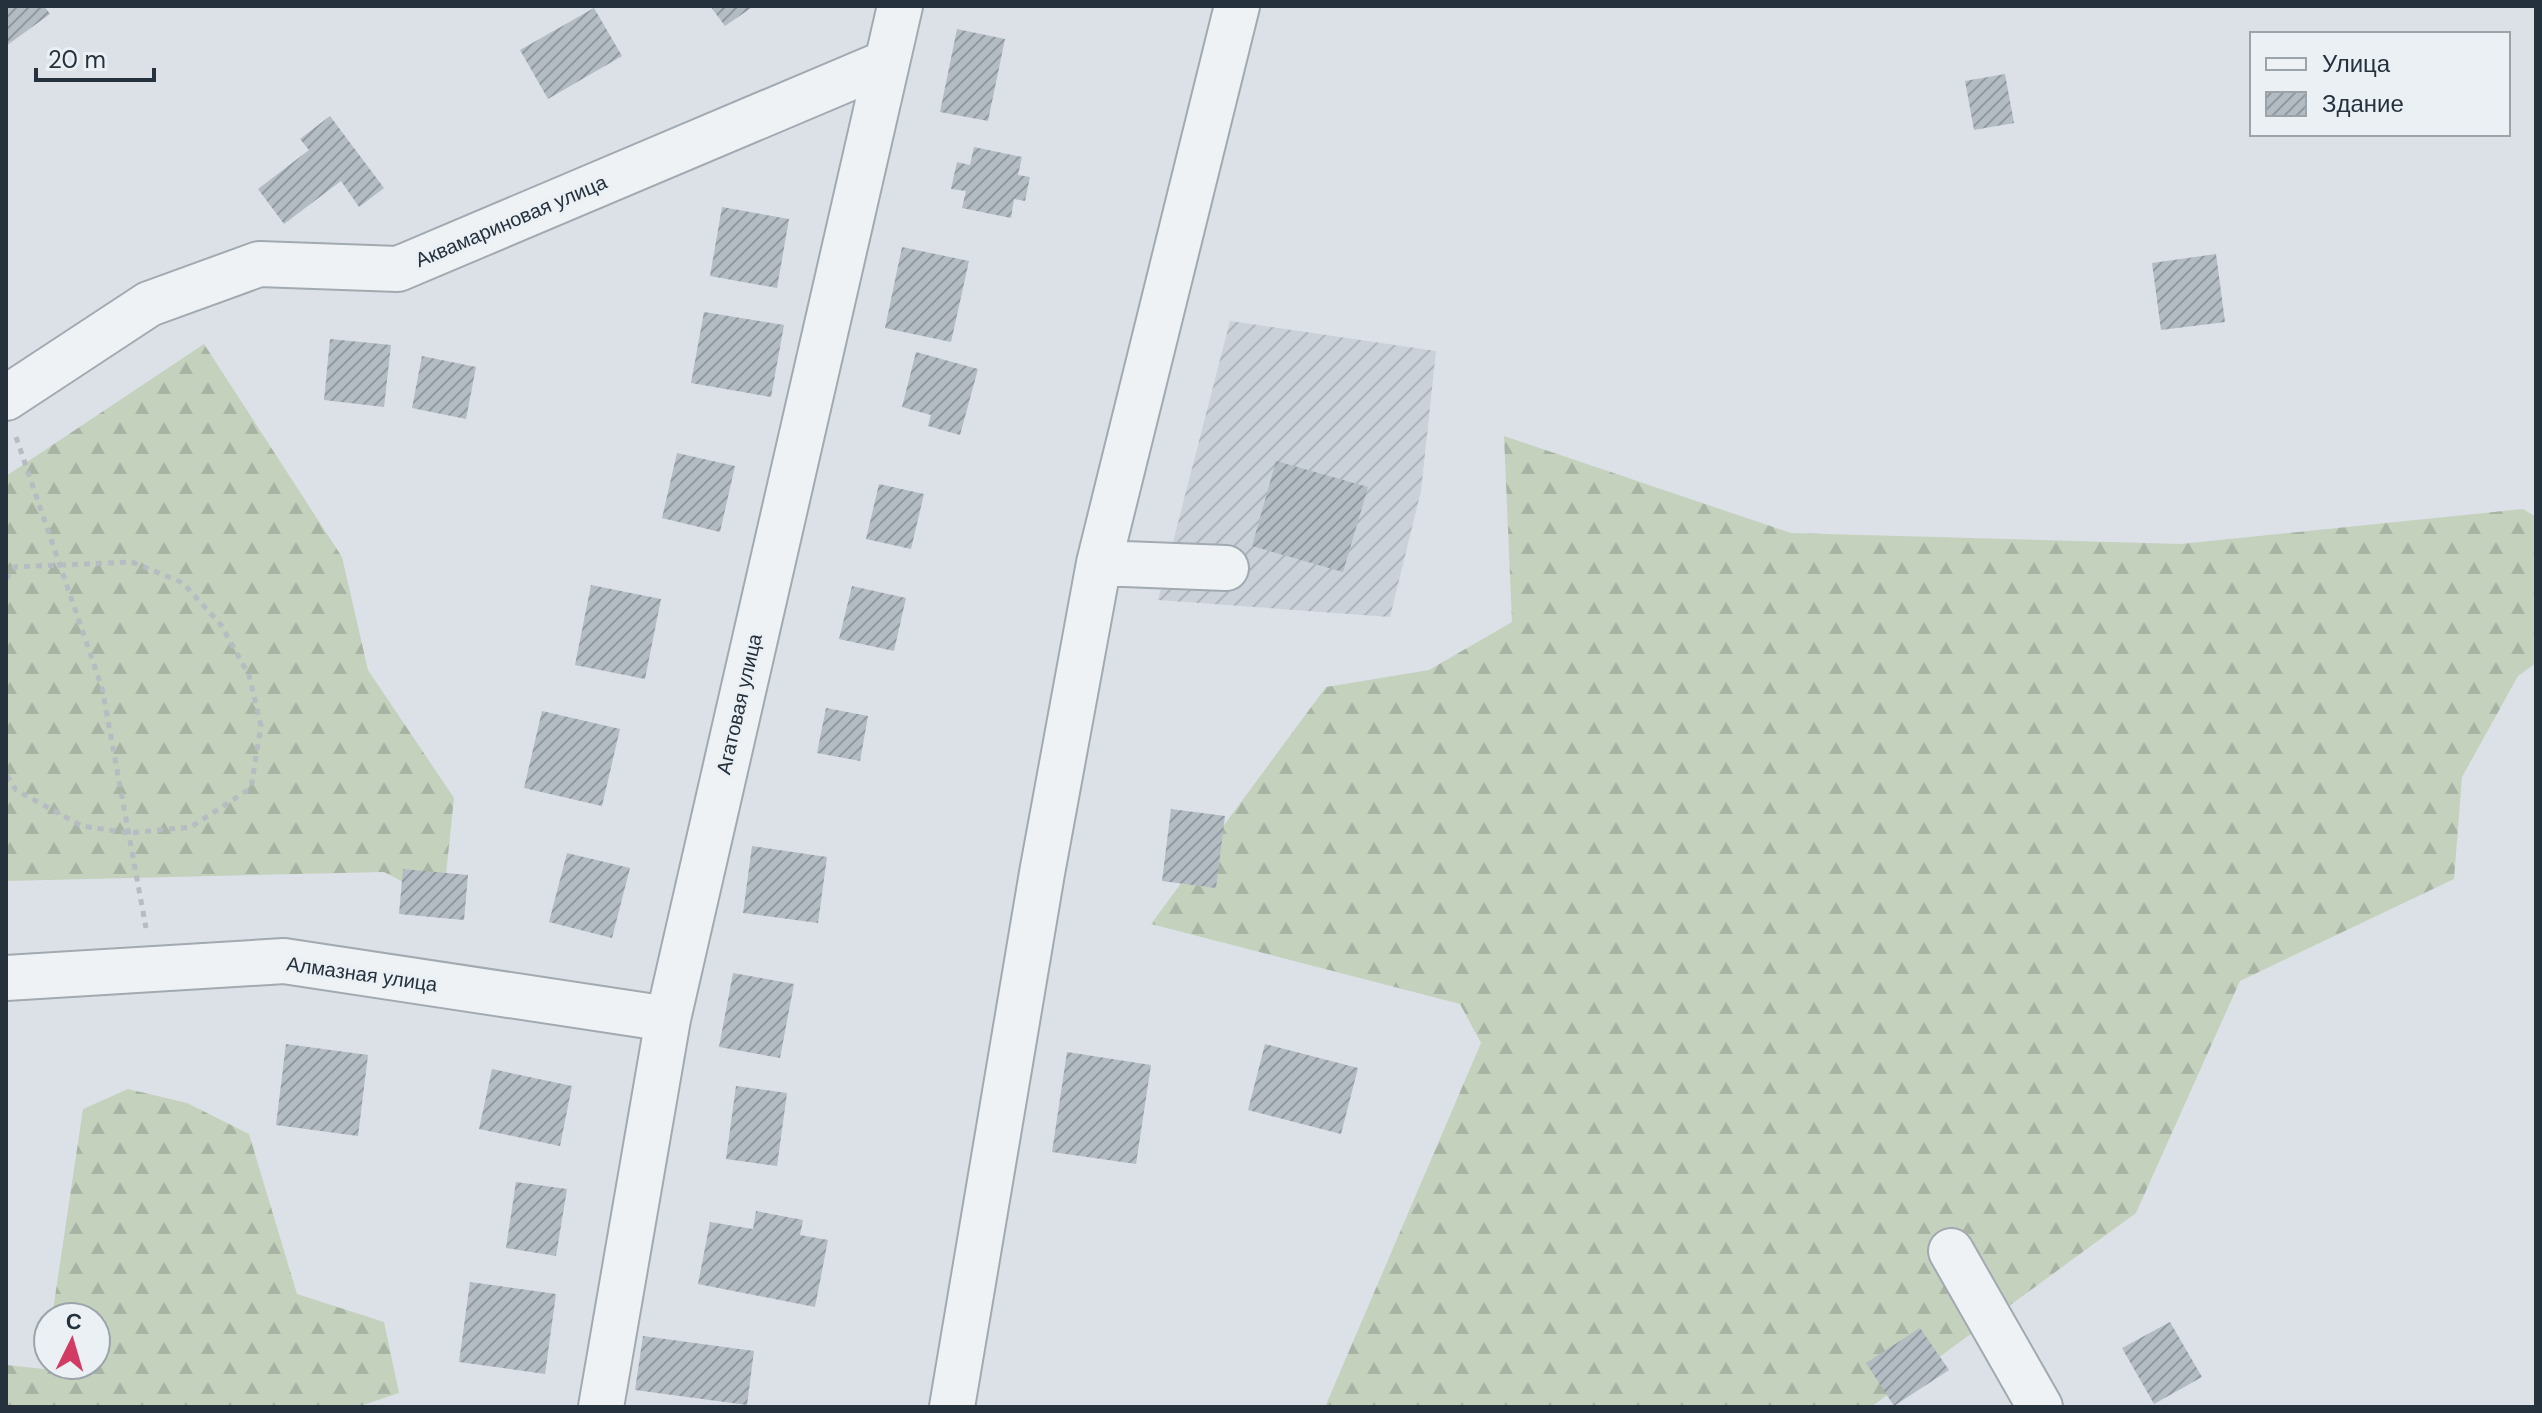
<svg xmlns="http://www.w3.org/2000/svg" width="2542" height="1413" font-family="'DM Sans',sans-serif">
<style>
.industrial{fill:url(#industrial-furrows)}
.forest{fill:url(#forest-firs)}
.building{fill:url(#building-hatch)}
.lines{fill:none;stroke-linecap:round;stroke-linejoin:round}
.minor-casing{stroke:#a1a9b1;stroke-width:48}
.path{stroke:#b6bcc1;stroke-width:5;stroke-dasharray:6 6;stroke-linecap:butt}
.minor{stroke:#eff2f5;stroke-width:44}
.labels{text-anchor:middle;stroke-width:6;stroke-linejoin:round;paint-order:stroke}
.street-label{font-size:20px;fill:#25313d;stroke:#ebf0f4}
</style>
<defs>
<pattern id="industrial-furrows" width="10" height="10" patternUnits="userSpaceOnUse" patternTransform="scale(2)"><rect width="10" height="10" fill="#cad1d9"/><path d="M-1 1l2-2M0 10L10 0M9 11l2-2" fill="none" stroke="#adb4bb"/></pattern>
<pattern id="forest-firs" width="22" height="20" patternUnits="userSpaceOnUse" patternTransform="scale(2)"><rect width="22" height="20" fill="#c4d1bd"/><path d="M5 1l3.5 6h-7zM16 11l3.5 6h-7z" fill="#a8b4a3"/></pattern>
<pattern id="building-hatch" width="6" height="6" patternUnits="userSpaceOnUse" patternTransform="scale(2)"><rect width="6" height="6" fill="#b3bbc3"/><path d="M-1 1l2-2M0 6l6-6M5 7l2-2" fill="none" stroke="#9199a0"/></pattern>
</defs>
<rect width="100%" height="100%" fill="#dce1e7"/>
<path class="industrial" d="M1230,321L1436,351L1421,491L1390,617L1158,600Z"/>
<path class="forest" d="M204,344L342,557L368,670L454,798L443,903L384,872L6,881V476Z
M1504,436L1791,533L2180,544L2523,509L2536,517V663L2518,676L2462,777L2454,879L2240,981L2136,1213L1871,1407H1325L1481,1043L1460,1004L1151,924L1326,687L1429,670L1512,622Z
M128,1089L187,1103L249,1134L297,1294L384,1322L399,1393L357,1407H6V1365L44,1369L48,1347V1365H96V1317H52L83,1109Z"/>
<path class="building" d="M6,6H44L50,14L6,46Z
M710,6H754L725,26Z
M594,8L622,56L548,99L520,50Z
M957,29L1005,39L988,121L940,112Z
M2005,74L2014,123L1974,130L1965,81Z
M330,116L384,188L359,207L341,181L284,224L258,189L309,150L300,139Z
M974,147L1022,157L1018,175L1030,177L1025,201L1014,199L1011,218L962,208L966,191L951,189L957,162L970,165Z
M722,207L789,219L777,288L710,276Z
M902,247L969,261L951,342L885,328Z
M2216,254L2225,322L2161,330L2152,263Z
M704,312L784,325L771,397L691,383Z
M330,339L391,345L384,407L324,400Z
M916,352L978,369L960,435L928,426L931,415L902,407Z
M422,356L476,367L466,419L412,408Z
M677,453L735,466L720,532L662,518Z
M1276,461L1368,487L1343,572L1252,546Z
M879,484L924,494L911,549L866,539Z
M591,585L661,599L645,679L575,665Z
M852,586L906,598L894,651L839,639Z
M826,708L868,716L860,761L817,753Z
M542,711L620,729L602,806L524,788Z
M1171,809L1225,816L1216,888L1162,881Z
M752,846L827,857L818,923L743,913Z
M567,853L630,868L612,938L549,922Z
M403,869L468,875L464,920L399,914Z
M733,973L794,984L780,1058L719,1047Z
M286,1044L368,1055L358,1136L276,1125Z
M1265,1044L1358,1068L1341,1134L1248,1110Z
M1067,1052L1151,1065L1136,1164L1052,1152Z
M492,1069L572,1086L560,1146L479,1129Z
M736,1086L787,1093L777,1166L726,1159Z
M516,1182L567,1189L556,1256L506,1248Z
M756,1211L803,1220L800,1235L828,1240L815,1307L698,1284L710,1222L753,1229Z
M470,1282L556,1294L545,1374L459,1362Z
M2170,1322L2202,1377L2154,1404L2122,1348Z
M1920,1328L1949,1370L1894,1406L1866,1363Z
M643,1336L754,1351L747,1405L635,1390Z"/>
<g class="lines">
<g class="minor-casing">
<path id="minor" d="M6,398L149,304L259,264L398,269L885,63
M1099,563L1226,568
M6,978L284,961L668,1019
M1951,1251L2040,1407
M601,1407L668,1019L900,6
M952,1407L1042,873L1099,563L1237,6"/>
</g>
<path class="path" d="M16,437L102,688L146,928
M6,579L15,567L132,562L183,583L221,625L249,675L261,726L251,788L191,827L129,833L82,826L16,790L6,774"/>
<use href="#minor" class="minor"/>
</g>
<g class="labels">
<g class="street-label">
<text transform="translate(511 221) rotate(-23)" y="7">Аквамариновая улица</text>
<text transform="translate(739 704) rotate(-77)" y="7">Агатовая улица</text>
<text transform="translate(362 974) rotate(8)" y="7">Алмазная улица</text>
</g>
</g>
<rect width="2542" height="1413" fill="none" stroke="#25313d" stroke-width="16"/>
<rect x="2250" y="32" width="260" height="104" fill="#ebf0f4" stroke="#9ca4ab" stroke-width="2"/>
<rect x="2266" y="58" width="40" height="12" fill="#eff2f5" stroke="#9ca4ab" stroke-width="2"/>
<text x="2322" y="72" font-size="24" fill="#25313d">Улица</text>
<rect x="2266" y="92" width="40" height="24" fill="url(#building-hatch)" stroke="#9ca4ab" stroke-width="2"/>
<text x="2322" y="112" font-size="24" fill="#25313d">Здание</text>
<g transform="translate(72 1341) rotate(5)"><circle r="38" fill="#ebf0f4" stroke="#9ca4ab" stroke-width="2"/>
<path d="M0-6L14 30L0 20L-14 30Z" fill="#d13b64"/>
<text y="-12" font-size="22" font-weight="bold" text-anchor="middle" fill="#25313d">С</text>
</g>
<path d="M36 68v12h118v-12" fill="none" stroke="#25313d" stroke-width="4"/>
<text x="48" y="68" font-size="24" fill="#25313d" stroke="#ebf0f4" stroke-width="6" paint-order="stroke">20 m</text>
</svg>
